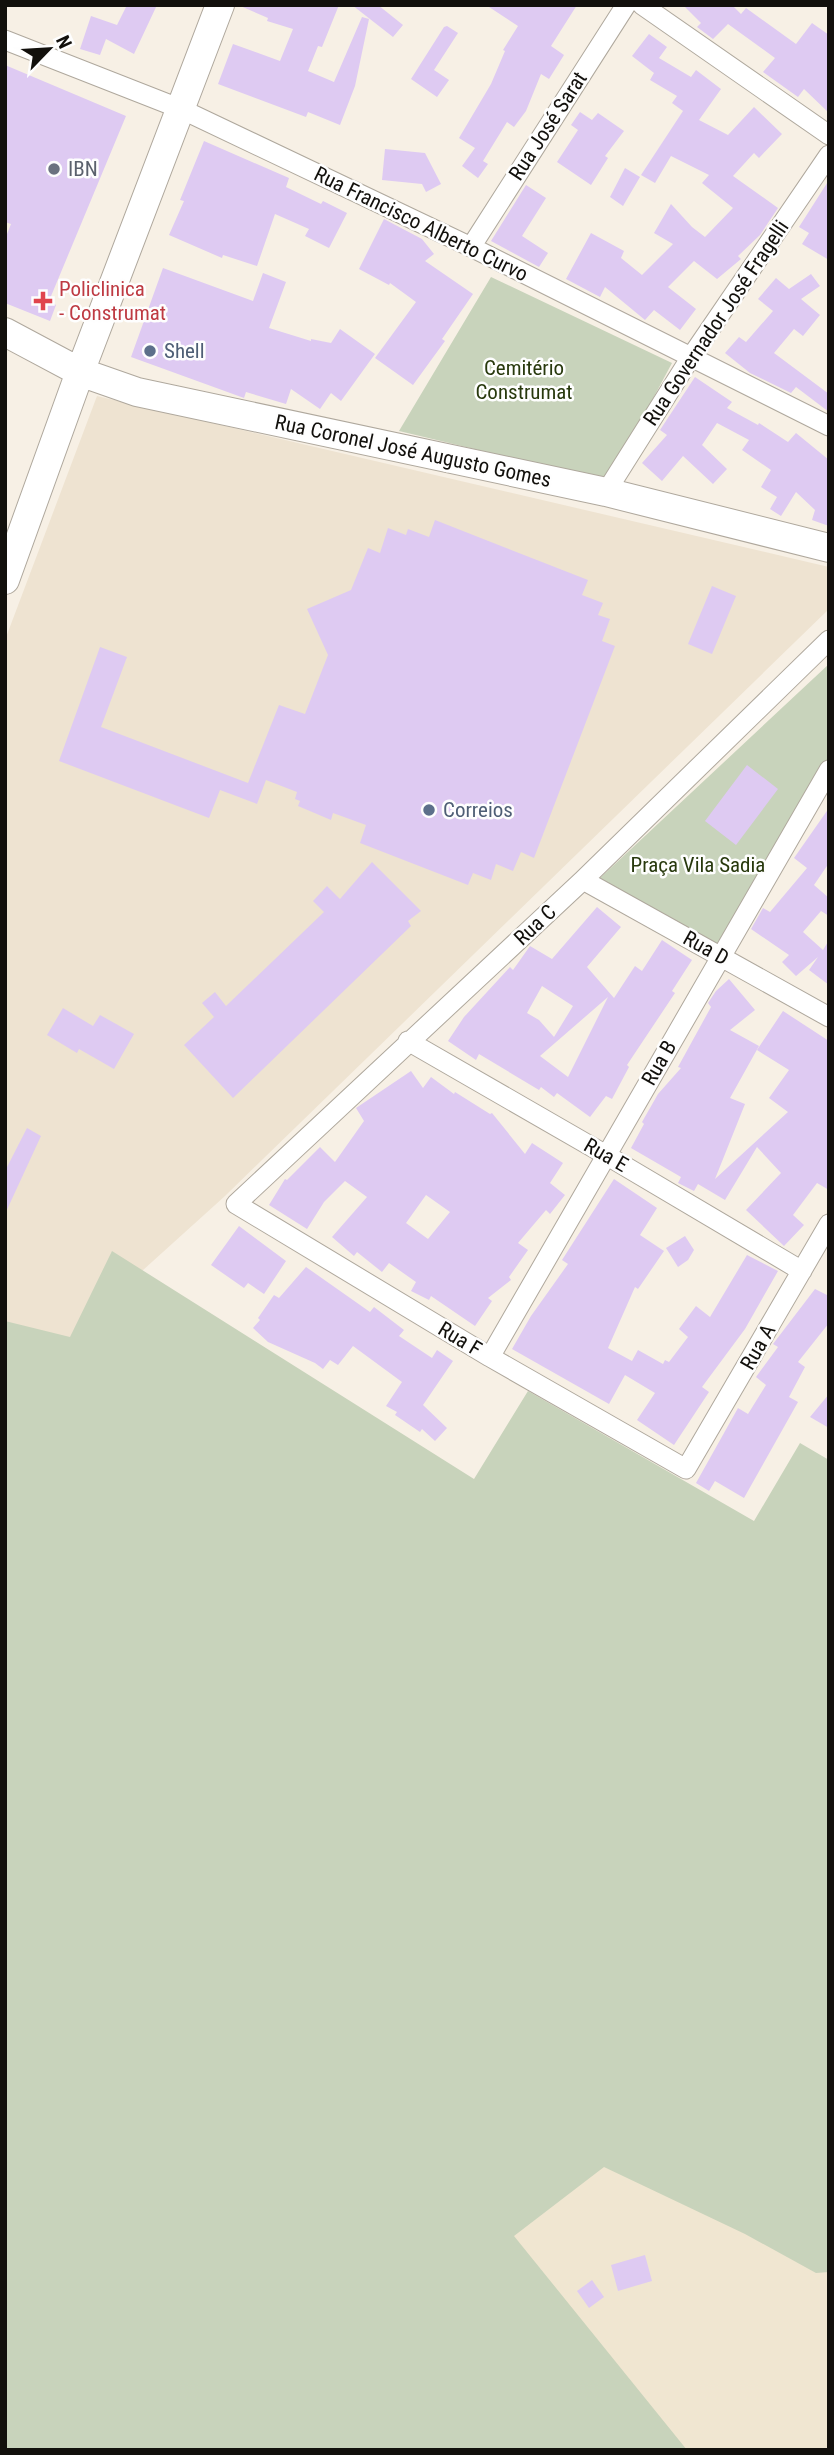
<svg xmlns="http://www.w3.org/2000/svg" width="834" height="2455" font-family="'Roboto Condensed',sans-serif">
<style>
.built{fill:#eee3d1}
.industrial{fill:#f0e6d1}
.green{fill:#c8d3bb}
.building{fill:#decaf2;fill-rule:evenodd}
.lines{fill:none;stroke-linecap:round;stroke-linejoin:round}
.street-casing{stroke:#afa89d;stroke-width:21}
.secondary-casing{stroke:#afa89d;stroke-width:30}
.street{stroke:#fff;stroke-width:19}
.secondary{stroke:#fff;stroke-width:28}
.worship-dot{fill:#6b7280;stroke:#fefefe;stroke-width:2.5}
.health-dot{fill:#e0444e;stroke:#fefefe;stroke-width:2.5}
.service-dot{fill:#5c6f8a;stroke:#fefefe;stroke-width:2.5}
.labels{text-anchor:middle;stroke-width:5;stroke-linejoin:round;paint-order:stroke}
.street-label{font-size:21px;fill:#12100c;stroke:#fefefe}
.worship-label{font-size:21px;fill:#5b616d;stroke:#fefefe;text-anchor:start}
.health-label{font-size:21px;fill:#be3a42;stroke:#fefefe;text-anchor:start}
.service-label{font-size:21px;fill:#4e5e75;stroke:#fefefe;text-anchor:start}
.park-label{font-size:21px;fill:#28390d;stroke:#fefefe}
</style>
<rect width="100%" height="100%" fill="#f7f0e5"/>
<path class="built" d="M97,396L829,567V609L225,1196L111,1299L5,1457V640Z"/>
<path class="industrial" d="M601,2130L829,2201V2450H560L458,2244Z"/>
<path class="green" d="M491,277L672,363L609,481L399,431Z
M829,664V757L720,946L600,878Z
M112,1251L474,1479L528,1391L754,1521L800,1443L829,1460V2272L816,2273L745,2234L604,2167L514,2236L687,2450H6L5,1321L70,1337Z"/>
<path class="building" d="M127,5H157L134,54L106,39L100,55L80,49L91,16L117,25Z
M238,5H339L322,47L318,46L308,71L334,82L362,17L369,19L355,86L340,125L308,112L306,117L218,84L233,44L280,61L293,29L267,21L268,18Z
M352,5H378L403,25L393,37Z
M486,5H577L551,46L564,55L549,79L541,74L526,111L514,127L507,122L483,161L488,164L478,178L462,166L475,148L459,138L491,84L505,51L503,50L518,26Z
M683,5H732L741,14L746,8L796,44L812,23L829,35V113L804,89L798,97L763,72L775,58L728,24L713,39L697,27L701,23Z
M447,26L458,33L434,70L449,80L437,97L411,79L444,27Z
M649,34L667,47L659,58L691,77L696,70L721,89L699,120L728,135L754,107L782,134L759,158L754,153L733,176L778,208L760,235L738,256L741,259L717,279L694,261L668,287L696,309L680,330L654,310L645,320L605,287L600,297L566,279L591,233L624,251L621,258L642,275L673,244L654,233L671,204L692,227L705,237L733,208L702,183L709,175L671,156L655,183L641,175L683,111L672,103L677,96L650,80L654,73L632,56Z
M5,65L126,116L49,301L56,305L50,321L5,303V239L11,224L5,222Z
M580,112L592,120L598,113L624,131L605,156L608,158L591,185L557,162L578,130L571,125Z
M204,141L289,178L286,187L321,204L323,201L347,213L329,248L305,236L309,229L275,214L257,266L223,255L222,258L169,235L184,201L180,200Z
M385,149L425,153L441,184L426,192L422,184L382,180Z
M625,168L640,177L623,206L610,197Z
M829,180V260L802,244L809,233L799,227Z
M526,185L546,198L522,236L548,253L539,267L491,241Z
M384,219L422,239L434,254L425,261L473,294L442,339L445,341L413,385L375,358L416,302L390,283L389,285L359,269Z
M163,268L253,301L263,273L286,282L269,328L311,341V339L331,343L340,329L375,354L341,401L331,393L320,409L291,389L286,404L246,392L244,398L131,357Z
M811,274L820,286L801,299L820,315L803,336L794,329L774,353L829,394V412L796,387L791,393L750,373L725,353L739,337L746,342L773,311L758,299L776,278L789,289Z
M695,377L732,402L727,408L758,425L759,423L788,442L796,433L829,460V526L812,520L815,510L796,492L781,516L770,509L777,497L761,487L771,470L742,450L749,440L717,423L702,445L727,469L713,484L683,456L662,481L642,463L667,435L660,430Z
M435,520L588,580L582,595L603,603L598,615L610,619L602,641L615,646L534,858L521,852L513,871L496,864L491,880L473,873L468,885L360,843L366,825L333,813L331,820L298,806L300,801L295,799L297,792L266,780L257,804L220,790L209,818L59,761L100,647L127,657L101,727L248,783L279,705L305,714L328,655L307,609L351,590L368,548L380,553L388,528L406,535L408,529L429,537Z
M712,586L736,596L712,654L688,644Z
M747,765L778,789L736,845L705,821Z
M829,808V863L814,885L829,898V916L821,911L803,932L823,950L829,940V985L809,970L818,957L796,976L782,962L789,955L751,929L763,908L770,912L807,868L794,858Z
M372,862L421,911L408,921L411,926L233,1098L184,1045L214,1017L202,1003L215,992L226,1006L324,912L313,901L327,886L340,899Z
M597,907L621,927L587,967L614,998L635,966L642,971L662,940L692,960L672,991L675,993L627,1065L629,1067L612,1099L606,1096L590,1117L557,1093L554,1097L541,1087L539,1090L479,1054L476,1060L448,1041L464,1017L510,967L513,970L530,946L552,959ZM542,986L573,1006L554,1037L539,1020L527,1013ZM608,997L568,1077L540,1056Z
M729,979L755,1010L730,1030L759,1046L730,1098L745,1104L715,1179L788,1112L769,1098L789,1070L757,1050L783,1011L829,1041V1190L817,1183L793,1215L804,1225L784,1246L746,1210L781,1173L757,1147L725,1200L698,1184L694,1191L678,1183L681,1177L631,1148L644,1124L642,1122L658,1094L681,1068L678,1067L711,1007L708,1003L716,991Z
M63,1008L93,1026L100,1015L134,1034L114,1069L79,1049L77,1053L47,1035Z
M411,1071L423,1088L431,1077L454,1094L455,1092L490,1114L492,1113L525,1154L532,1143L563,1163L550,1183L565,1195L550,1214L546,1210L518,1243L528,1250L509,1277L511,1280L488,1298L492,1301L475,1326L431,1296L429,1300L411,1291L416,1282L389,1263L382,1272L357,1252L354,1256L332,1237L367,1197L345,1181L324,1202L307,1229L269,1205L285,1179L287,1180L320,1147L335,1162L364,1121L356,1108ZM426,1195L450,1212L428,1239L406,1223Z
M27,1128L41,1136L5,1214V1171Z
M614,1179L657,1208L640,1235L664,1251L638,1289L635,1287L608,1348L632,1361L638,1350L663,1364L665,1360L669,1362L688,1337L679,1329L696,1306L710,1317L747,1255L778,1271L745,1329L702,1387L709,1392L674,1445L637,1420L655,1393L625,1375L609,1404L512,1349L531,1316L568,1264L562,1260Z
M239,1226L286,1261L264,1294L248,1283L244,1288L211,1265Z
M685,1236L694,1250L688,1260L678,1267L666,1248Z
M306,1267L370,1312L374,1307L404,1330L399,1336L432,1358L437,1350L453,1361L423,1405L447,1428L435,1441L422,1429L420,1432L395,1415L397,1412L386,1406L402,1382L353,1346L338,1365L330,1360L323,1369L315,1363L268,1342L253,1328L260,1320L258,1318L274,1295L279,1298Z
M815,1289L829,1296V1323L798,1362L805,1367L789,1397L798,1402L744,1498L715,1481L709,1491L696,1483L738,1408L748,1414L766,1385L756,1377L778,1347L773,1344Z
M829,1394V1428L810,1417Z
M645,2255L652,2281L618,2291L611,2265Z
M592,2280L604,2297L589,2308L577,2291Z"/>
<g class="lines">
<g class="street-casing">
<path id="street" d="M642,5L829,135
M5,40L181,109L471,247L829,426
M471,247L626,5
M606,492L691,357L829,155
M829,640L583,880L236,1204L490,1357L686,1469L829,1224
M583,880L829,1017
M408,1041L606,1155L802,1271
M490,1357L829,770"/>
</g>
<g class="secondary-casing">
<path id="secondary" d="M5,332L80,372L137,392L606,492L829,548
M5,580L80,372L220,5"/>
</g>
<use href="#street" class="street"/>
<use href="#secondary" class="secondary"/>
</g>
<circle class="worship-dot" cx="54" cy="169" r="7"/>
<path class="health-dot" d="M39.5 290.5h7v7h7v7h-7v7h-7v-7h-7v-7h7z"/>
<g class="service-dot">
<circle cx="150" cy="351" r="7"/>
<circle cx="429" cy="810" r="7"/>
</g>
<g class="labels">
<g class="street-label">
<text transform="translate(548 126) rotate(-57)" y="7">Rua José Sarat</text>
<text transform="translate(421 224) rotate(26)" y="7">Rua Francisco Alberto Curvo</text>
<text transform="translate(716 323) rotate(-56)" y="7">Rua Governador José Fragelli</text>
<text transform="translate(413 451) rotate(12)" y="7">Rua Coronel José Augusto Gomes</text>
<text transform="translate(535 925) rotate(-43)" y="7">Rua C</text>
<text transform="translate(706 948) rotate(29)" y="7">Rua D</text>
<text transform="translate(659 1063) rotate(-60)" y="7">Rua B</text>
<text transform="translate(606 1155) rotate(30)" y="7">Rua E</text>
<text transform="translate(460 1339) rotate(31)" y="7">Rua F</text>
<text transform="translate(758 1347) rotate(-60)" y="7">Rua A</text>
</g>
<g class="worship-label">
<text x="68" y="176">IBN</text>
</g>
<g class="health-label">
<text x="59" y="296">Policlinica<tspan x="59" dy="24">- Construmat</tspan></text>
</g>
<g class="service-label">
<text x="164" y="358">Shell</text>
<text x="443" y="817">Correios</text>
</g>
<g class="park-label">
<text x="524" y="375">Cemitério<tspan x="524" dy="24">Construmat</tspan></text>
<text x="698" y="872">Praça Vila Sadia</text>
</g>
</g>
<rect width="834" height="2455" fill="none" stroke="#12100c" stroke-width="14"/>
<g transform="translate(49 49) rotate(65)" stroke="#fefefe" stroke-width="5" paint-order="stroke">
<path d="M0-5L12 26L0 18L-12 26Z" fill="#12100c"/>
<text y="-10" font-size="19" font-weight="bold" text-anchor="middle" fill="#12100c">N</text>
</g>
</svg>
